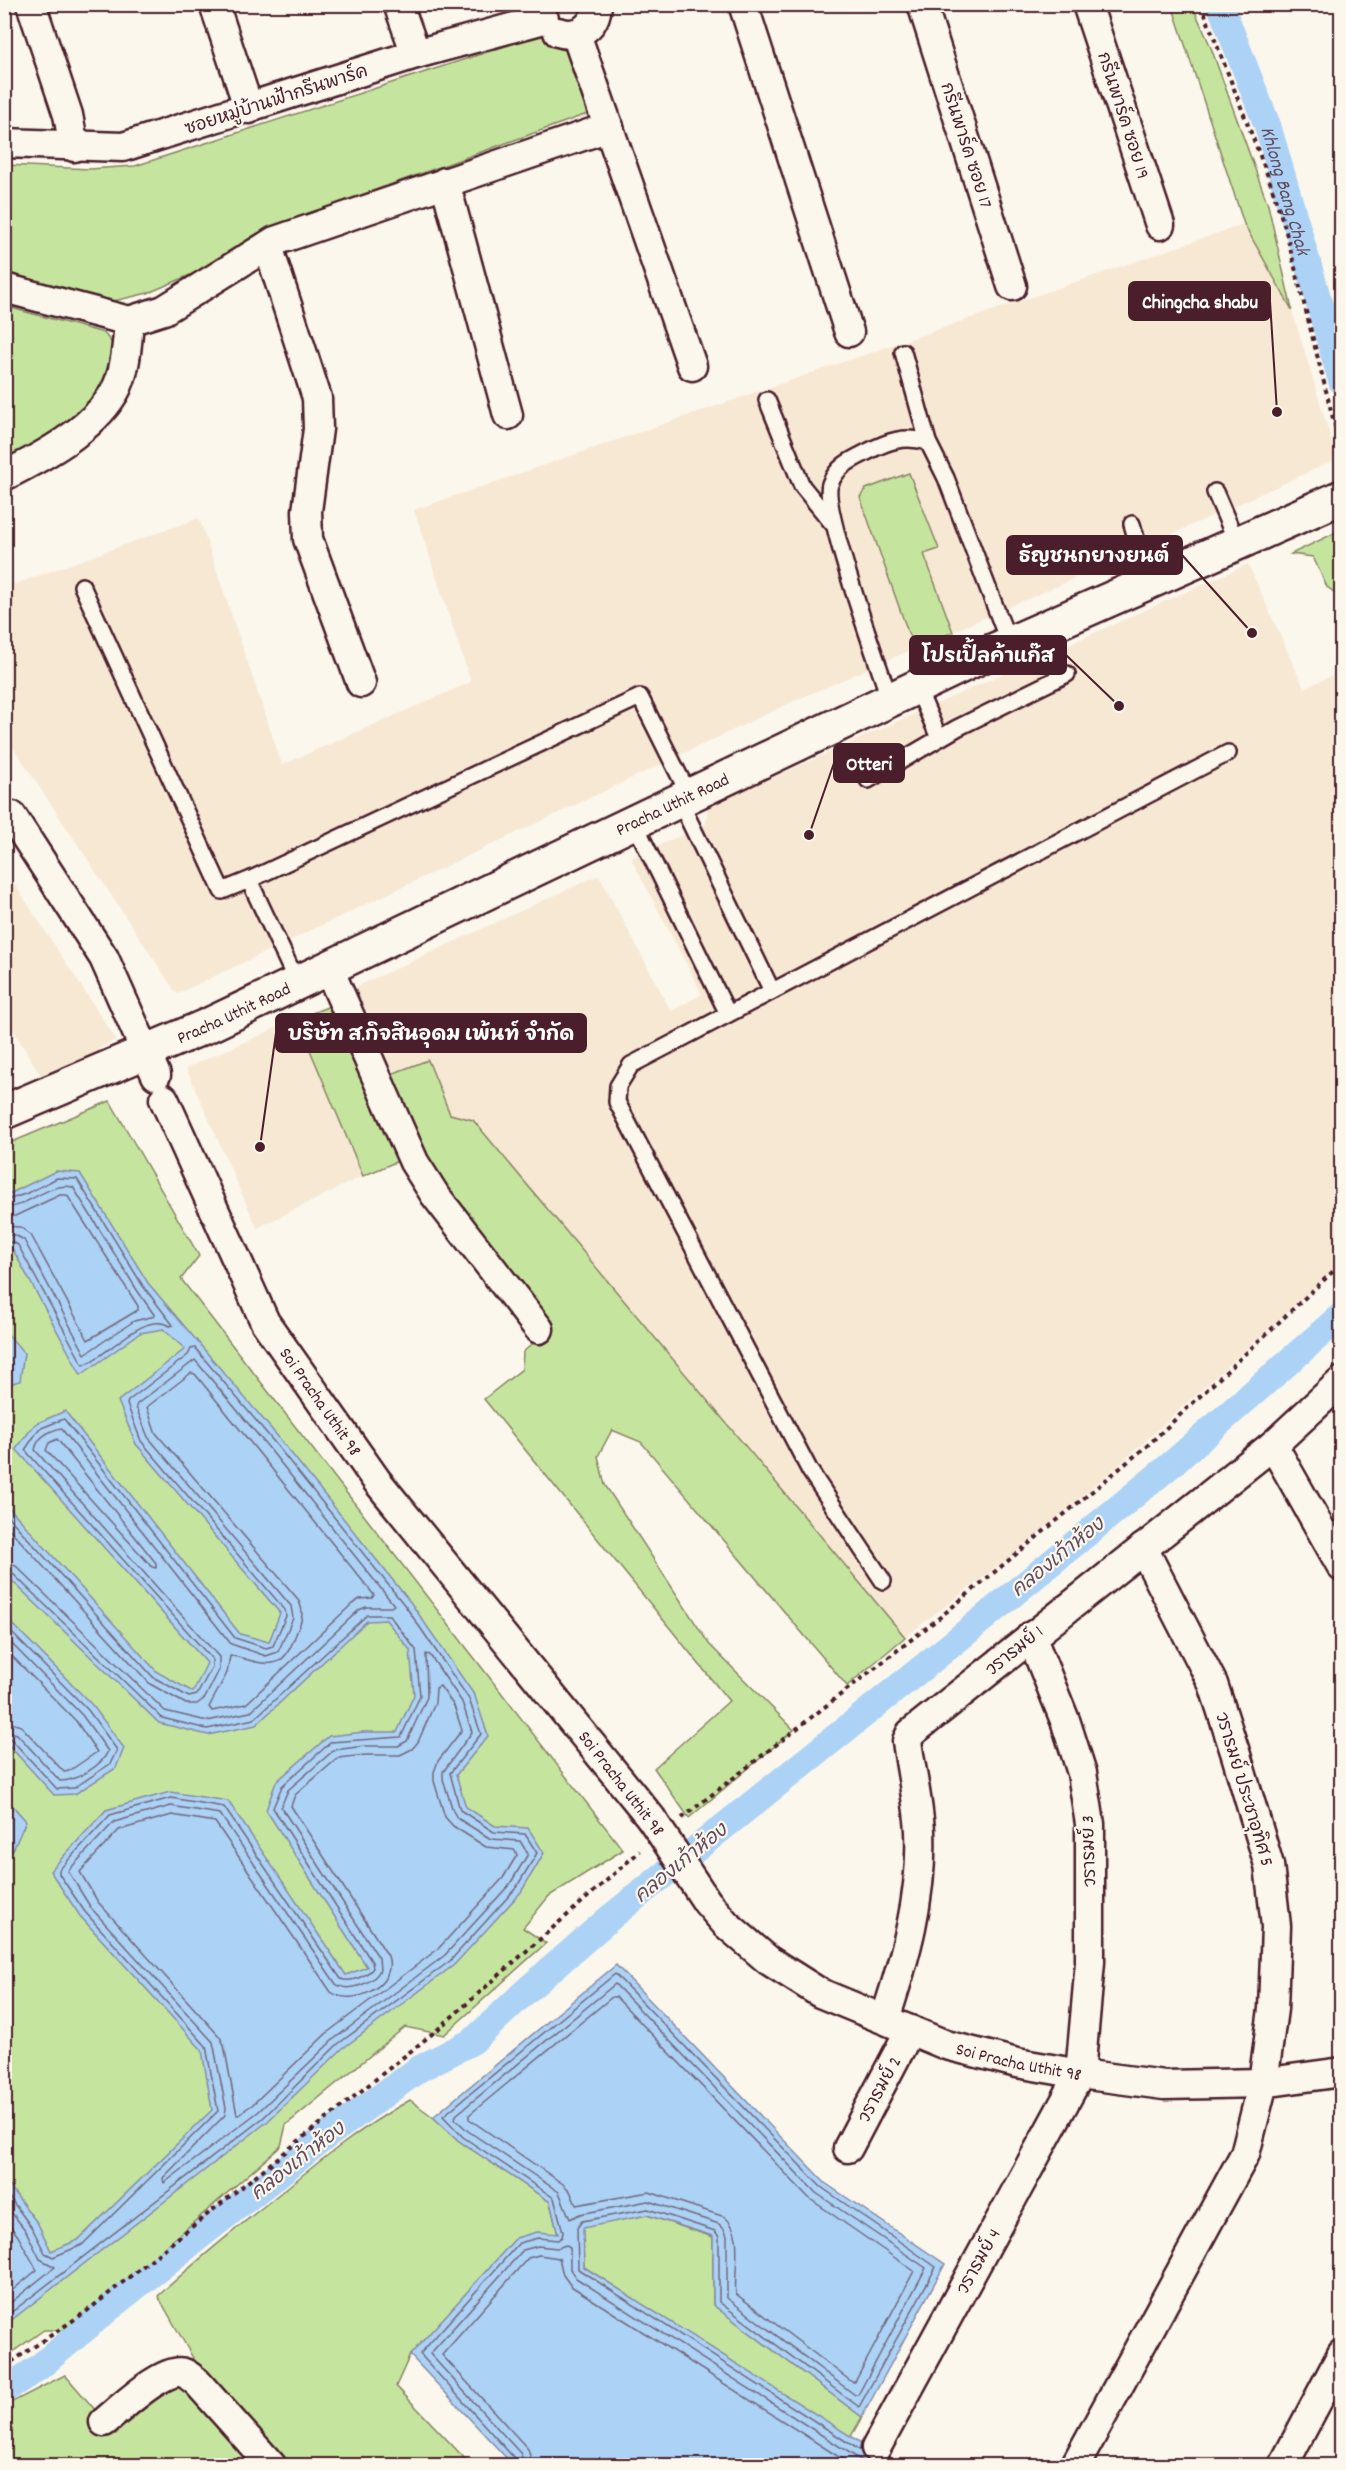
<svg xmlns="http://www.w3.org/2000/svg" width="1346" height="2470" font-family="Dekko,'Playpen Sans Thai',sans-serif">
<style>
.built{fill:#f7e8d4}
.green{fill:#c5e59e;stroke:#888264;stroke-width:1.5}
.water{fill:#acd2f6;stroke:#858aa5;stroke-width:1.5}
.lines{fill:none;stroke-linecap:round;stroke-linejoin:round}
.shore{stroke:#71677c;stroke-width:1.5}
.canal{stroke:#acd2f6;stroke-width:27}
.service-casing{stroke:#4a1f2b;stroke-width:20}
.minor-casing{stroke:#4a1f2b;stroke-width:33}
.secondary-casing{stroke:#4a1f2b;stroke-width:38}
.path{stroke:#4a1f2b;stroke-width:4;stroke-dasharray:4.5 4.5;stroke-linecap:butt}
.service{stroke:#fbf7ec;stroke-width:15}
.minor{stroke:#fbf7ec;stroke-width:28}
.secondary{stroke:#fbf7ec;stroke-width:33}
.minor-bridge-casing{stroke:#4a1f2b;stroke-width:33;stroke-linecap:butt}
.minor-bridge{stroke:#fbf7ec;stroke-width:28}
.labels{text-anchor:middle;stroke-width:4.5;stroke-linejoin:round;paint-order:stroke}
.street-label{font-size:18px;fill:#4a1f2b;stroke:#fbf7ec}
.water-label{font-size:20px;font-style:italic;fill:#624c5e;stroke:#fbf7ec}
.leader{fill:none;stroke:#4a1f2b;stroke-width:2}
.callout-dot{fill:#4a1f2b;stroke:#fbf7ec;stroke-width:2}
.callout{fill:#4a1f2b;stroke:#4a1f2b;stroke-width:2}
.callout-label{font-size:20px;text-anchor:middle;font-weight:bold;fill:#fff}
</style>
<rect width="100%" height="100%" fill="#fbf7ec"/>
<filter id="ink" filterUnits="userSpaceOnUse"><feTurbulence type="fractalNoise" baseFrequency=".0167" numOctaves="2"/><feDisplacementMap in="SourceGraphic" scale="12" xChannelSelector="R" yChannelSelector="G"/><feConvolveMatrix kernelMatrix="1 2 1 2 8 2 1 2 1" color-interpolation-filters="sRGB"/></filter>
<g filter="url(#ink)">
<path class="built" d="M1244,224L1292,310L1337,459L1071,580L792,702L177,994L5,735L4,588L199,518L282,765L471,682L414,510Z
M1248,564L1304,688L1341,672V1263L1121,1463L1015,1553L905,1637L473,1120L450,1114L428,1061L386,1076L347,991L599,875L671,1011L702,994L631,858L706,824L707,807Z
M4,868L116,1039L65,1070L41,1076L5,1017Z
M297,1019L363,1176L257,1228L186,1068Z"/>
<path class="green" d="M1172,5H1192L1210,45L1268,205L1292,310L1244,224Z
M543,34L560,44L568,53L587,114L275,226L209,267L148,293L114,301L5,274V165L90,169L135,166Z
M4,306L104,333L112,343V361L100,390L76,420L4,461Z
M909,473L939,549L924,554L953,632L914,649L860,497L866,489Z
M1341,530V597L1327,587L1313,557L1291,554Z
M335,1004L405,1158L363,1176L297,1019Z
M428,1060L450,1114L473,1120L905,1637L847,1686L641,1442L612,1430L598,1456L605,1485L709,1644L794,1730L689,1818L654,1768L729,1701L484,1399L522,1369L523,1352L554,1325L425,1160L386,1076Z
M110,1101L199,1256L181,1279L623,1850L549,1896L523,1928L546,1943L444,2035L405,2027L286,2125L281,2146L70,2330H44L5,2357V1145Z
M410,2100L433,2117L459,2141L550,2202L558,2235L410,2355L396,2386L471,2465L5,2466V2409L12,2402L65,2375L116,2434L193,2358L158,2296C195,2262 234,2230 273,2199C317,2163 360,2128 410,2100Z
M647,2215L713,2237V2305L862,2417L850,2438L584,2267L582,2227Z"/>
<path class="water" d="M56,1171L80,1173L148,1283L279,1438L411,1603L475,1696L488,1736L456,1775L466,1807L495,1826L528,1828L544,1853L521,1892L454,1965L342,2049L267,2122L5,2325V2180L38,2224L51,2251L78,2240L212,2110L202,2050L80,1916L50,1871L106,1810L170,1792L228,1801L346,1975L367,1967L266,1810L276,1782L329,1736L364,1732H397L414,1695L410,1650L386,1620L367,1621L256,1725L208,1735L159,1723L5,1574V1503L157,1672L193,1692L207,1663L16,1449L35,1424L65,1411L240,1634L269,1642L280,1613L136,1444L118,1401L185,1349L163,1329L140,1333L81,1375L12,1248L5,1249V1196Z
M4,1330L24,1353L20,1381L5,1385Z
M5,1616L93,1706L124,1748L116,1768L75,1794L54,1795L5,1741Z
M5,1797L26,1821L13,1850L5,1855Z
M616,1965L825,2183L945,2264L862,2417L713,2305V2236L647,2215L583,2228L584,2267L896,2465H513L410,2355L516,2238L537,2232L558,2234L550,2202L459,2141L433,2117Z"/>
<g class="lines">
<path class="shore" d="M4,1201L28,1193L57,1178L77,1179L143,1286L173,1325L170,1326C142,1310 106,1359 83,1365L18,1245L13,1242L4,1243
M4,1208C29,1207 47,1182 73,1187L137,1290L155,1316L134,1321L85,1354L24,1240L15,1235H4
M4,1217L15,1216L60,1195H67L138,1306V1310L88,1340L31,1235L20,1227L4,1226
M191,1373L195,1374L374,1595L372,1598L360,1599L352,1604L246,1704L212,1711L209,1707L227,1673L230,1656C237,1656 245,1659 252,1661C284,1670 288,1654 298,1629C303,1618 304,1609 297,1598L155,1432L147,1407Z
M57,1439L156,1563V1568L152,1567L46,1450L49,1443Z
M4,1512L153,1677L189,1697L197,1695L212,1667V1659L25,1450L39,1429L64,1419L235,1638L266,1648L273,1646L286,1616L285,1610L141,1441L127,1404L128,1401L188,1355L191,1349L195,1348L274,1442L406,1607L469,1699L481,1734L450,1773L460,1810L494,1832L525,1834L537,1853L516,1888L450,1961L338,2044L263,2118L4,2318
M4,1523L150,1684L186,1704H197L205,1698L219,1670V1657L35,1450C37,1437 49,1431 61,1428L231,1644L266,1656L278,1652L293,1618L291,1606L148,1437L136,1407L137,1404L195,1360L268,1447L394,1605L391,1607H366L359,1610L250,1712L207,1721L165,1711L16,1566L4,1562
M4,1570L11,1572L162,1718L207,1729L254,1719L367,1615H389L416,1650L420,1696L401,1737L331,1742L282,1786L273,1808L372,1962L373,1968C367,1976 350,1983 341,1979L224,1807L171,1798L110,1815L59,1870V1874L85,1912L206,2046L218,2111L82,2245L53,2257L45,2253L32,2228L4,2190
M4,1625L88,1710L117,1750L110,1764L74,1788L57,1789L11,1739L4,1737
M4,1636L82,1715L108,1751C102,1766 76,1781 60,1781L17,1734L4,1730
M4,1648L76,1721L97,1752L69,1771L64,1772L21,1726L4,1721
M426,1654L430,1655L462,1702L472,1732L443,1772V1779L453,1811L457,1818L491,1839L520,1841L528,1854L510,1884L445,1955L334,2039L258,2112L164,2183L163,2178L225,2115L226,2108L213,2042L91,1908L68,1871L114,1822L171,1806L220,1814L336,1984C348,1993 374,1983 380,1970L379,1958L281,1807L288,1790L334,1750L365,1746H398L407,1741L427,1697Z
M440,1686L454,1706L462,1730L438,1761L434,1772V1781L445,1817L453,1826L486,1847L515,1850L517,1855L503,1878L438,1949L328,2032L252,2105L237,2115L224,2045L220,2037L98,1902L80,1872L119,1830L172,1815L215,1822L331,1992C353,2008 398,1985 388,1956L291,1806L295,1795L338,1758L366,1755H400L412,1749L418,1742L435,1703L436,1688Z
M615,1984L816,2193L926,2268L858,2395H855L727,2298V2236L724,2229L719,2224L648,2201L580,2214L570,2219L559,2192L468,2131L455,2119L456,2115Z
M612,1997H616L810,2199L914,2271L855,2382H852L736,2294C733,2271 745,2234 725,2217L649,2192L576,2205L570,2191L563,2184L469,2119V2115Z
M4,2203L26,2231L40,2259L55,2267L4,2308
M4,2218L18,2236L37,2270L4,2297
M517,2466L515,2459L420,2354L519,2243L538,2238L558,2240L562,2237L563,2232L554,2198L463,2137L443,2116L615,1974L821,2187L936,2267L859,2407L719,2302V2237L715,2231L648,2209L582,2221L577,2228L578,2269L861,2451
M524,2466L521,2454L430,2354L523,2250L538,2246L557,2248L566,2245L570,2247V2269L576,2278L870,2466
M533,2466L528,2449L442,2355L528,2258L539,2255L559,2258L563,2275L571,2286L853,2466"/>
<g class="canal">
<path id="s1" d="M1220,4L1268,127L1342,382"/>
<path d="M4,2390L38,2368L124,2296L329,2134L419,2069L473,2041L526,1991L611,1917L952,1644L1172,1464L1342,1315"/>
</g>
<g class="service-casing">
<path id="service" d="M903,352L928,442
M767,400L802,486L833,524
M1215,492L1237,543
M1132,524L1148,580
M82,586L222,891L249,880
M917,687L939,738
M890,700C879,666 821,508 830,484C837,466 851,460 867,452C888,441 904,435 928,442L946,478L1009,643
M868,780L957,728L1067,674
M679,800L772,991
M634,822L728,1014
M297,982L249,880L640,697L689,795
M883,1581L810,1471L617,1102L618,1086L631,1065L1228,753"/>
</g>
<g class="minor-casing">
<g id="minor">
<path d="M31,4L68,115L74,147"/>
<path d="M214,4L249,109"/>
<path d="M398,4L416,54"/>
<path d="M743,4L849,332"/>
<path d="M922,4L1012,286"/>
<path d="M1087,4L1160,225"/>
<path d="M558,32C579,39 596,26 597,4"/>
<path d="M576,34L692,366"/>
<path d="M4,143L123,147L416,54L544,19"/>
<path d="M445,182L508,415"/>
<path d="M268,246L317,398L318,429L307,511L308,539L361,683"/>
<path d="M4,288L129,321L164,310L275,241L609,127"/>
<path d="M4,476C42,457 91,431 114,393C126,373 127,344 129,321"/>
<path d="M12,816L104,958L156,1075"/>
<path d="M328,967L414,1162L435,1195L539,1329"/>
<path id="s2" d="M164,1099L265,1322L377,1481L651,1818"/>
<path d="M1273,1445L1342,1567"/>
<path id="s3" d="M707,1902L726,1924L768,1960L820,1993L946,2045L1017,2063L1080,2074L1164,2085L1263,2083L1342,2072"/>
<path d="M885,2019C905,1958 923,1896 920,1831C918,1800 911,1771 907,1741L911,1733L1273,1445L1342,1381"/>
<path d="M848,2148L910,2030"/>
<path d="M104,2422C119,2410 166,2365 184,2373C188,2374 192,2379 196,2381L272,2466"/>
<path d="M876,2448L1080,2074L1090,1962V1824L1082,1773L1066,1723L1031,1636"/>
<path d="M1075,2466L1245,2154L1263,2083L1273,2009L1276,1926L1269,1865L1236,1755L1213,1684L1143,1548"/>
<path d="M1283,2466L1342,2354"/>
</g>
</g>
<g class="secondary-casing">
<g id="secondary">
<path id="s4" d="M4,1112L211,1024L988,653L1342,497"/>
</g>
</g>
<path class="path" d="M1201,4L1269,179L1285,228L1342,454
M682,1818L939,1618L1148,1445L1342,1263
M4,2367L87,2311L437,2030L640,1851"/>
<use href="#service" class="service"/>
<use href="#minor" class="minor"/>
<use href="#secondary" class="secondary"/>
<g class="minor-bridge-casing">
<path id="minor-bridge" d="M651,1818L707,1902"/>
</g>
<use href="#minor-bridge" class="minor-bridge"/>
</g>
</g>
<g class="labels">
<g class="street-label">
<text transform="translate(276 99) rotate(-18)" y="6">ซอยหมู่บ้านฟ้ากรีนพาร์ค</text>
<text transform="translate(1124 115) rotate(72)" y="6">กรีนพาร์ค ซอย 19</text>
<text transform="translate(967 145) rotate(72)" y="6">กรีนพาร์ค ซอย 17</text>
<text dy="6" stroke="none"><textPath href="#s4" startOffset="736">Pracha Uthit Road</textPath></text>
<text dy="6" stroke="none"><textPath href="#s4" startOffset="250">Pracha Uthit Road</textPath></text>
<text dy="6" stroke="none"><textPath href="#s2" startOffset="342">Soi Pracha Uthit 98</textPath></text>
<text transform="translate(1014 1650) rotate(-39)" y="6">วรารมย์ 1</text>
<text transform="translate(622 1783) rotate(52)" y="6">Soi Pracha Uthit 98</text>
<text transform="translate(1245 1789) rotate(73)" y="6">วรารมย์ ประชาอุทิศ 5</text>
<text transform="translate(1088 1851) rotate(-92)" y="6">วรารมย์ 3</text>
<text dy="6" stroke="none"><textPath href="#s3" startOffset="357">Soi Pracha Uthit 98</textPath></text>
<text transform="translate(879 2089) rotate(-62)" y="6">วรารมย์ 2</text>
<text transform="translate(978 2261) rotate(-61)" y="6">วรารมย์ 4</text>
</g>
<g class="water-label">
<text dy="7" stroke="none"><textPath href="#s1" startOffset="198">Khlong Bang Chak</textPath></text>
<text transform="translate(1057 1556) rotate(-39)" y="7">คลองเก้าห้อง</text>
<text transform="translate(680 1862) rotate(-39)" y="7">คลองเก้าห้อง</text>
<text transform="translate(297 2160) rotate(-38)" y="7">คลองเก้าห้อง</text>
</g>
</g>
<path class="leader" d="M1277 412L1270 301M1252 633L1182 555M1119 706L1066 655M809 835L834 763M260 1147L276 1033"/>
<g class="callout-dot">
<circle cx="1277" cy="412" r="6"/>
<circle cx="1252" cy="633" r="6"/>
<circle cx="1119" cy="706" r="6"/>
<circle cx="809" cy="835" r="6"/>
<circle cx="260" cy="1147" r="6"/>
</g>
<g class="callout">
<rect x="1129" y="282" width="141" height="38" rx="6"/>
<rect x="1007" y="536" width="175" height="38" rx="6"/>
<rect x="910" y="636" width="156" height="38" rx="6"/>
<rect x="834" y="744" width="70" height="38" rx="6"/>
<rect x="276" y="1014" width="310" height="38" rx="6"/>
</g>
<g class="callout-label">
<text x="1200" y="308">Chingcha shabu</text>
<text x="1094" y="562">ธัญชนกยางยนต์</text>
<text x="988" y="662">โปรเปิ้ลค้าแก๊ส</text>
<text x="869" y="770">Otteri</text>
<text x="431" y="1040">บริษัท ส.กิจสินอุดม เพ้นท์ จำกัด</text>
</g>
<rect width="1346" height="2470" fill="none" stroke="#fbf7ec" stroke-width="24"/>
<rect x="12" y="12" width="1322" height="2446" fill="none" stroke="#4a1f2b" stroke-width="2" filter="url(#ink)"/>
</svg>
